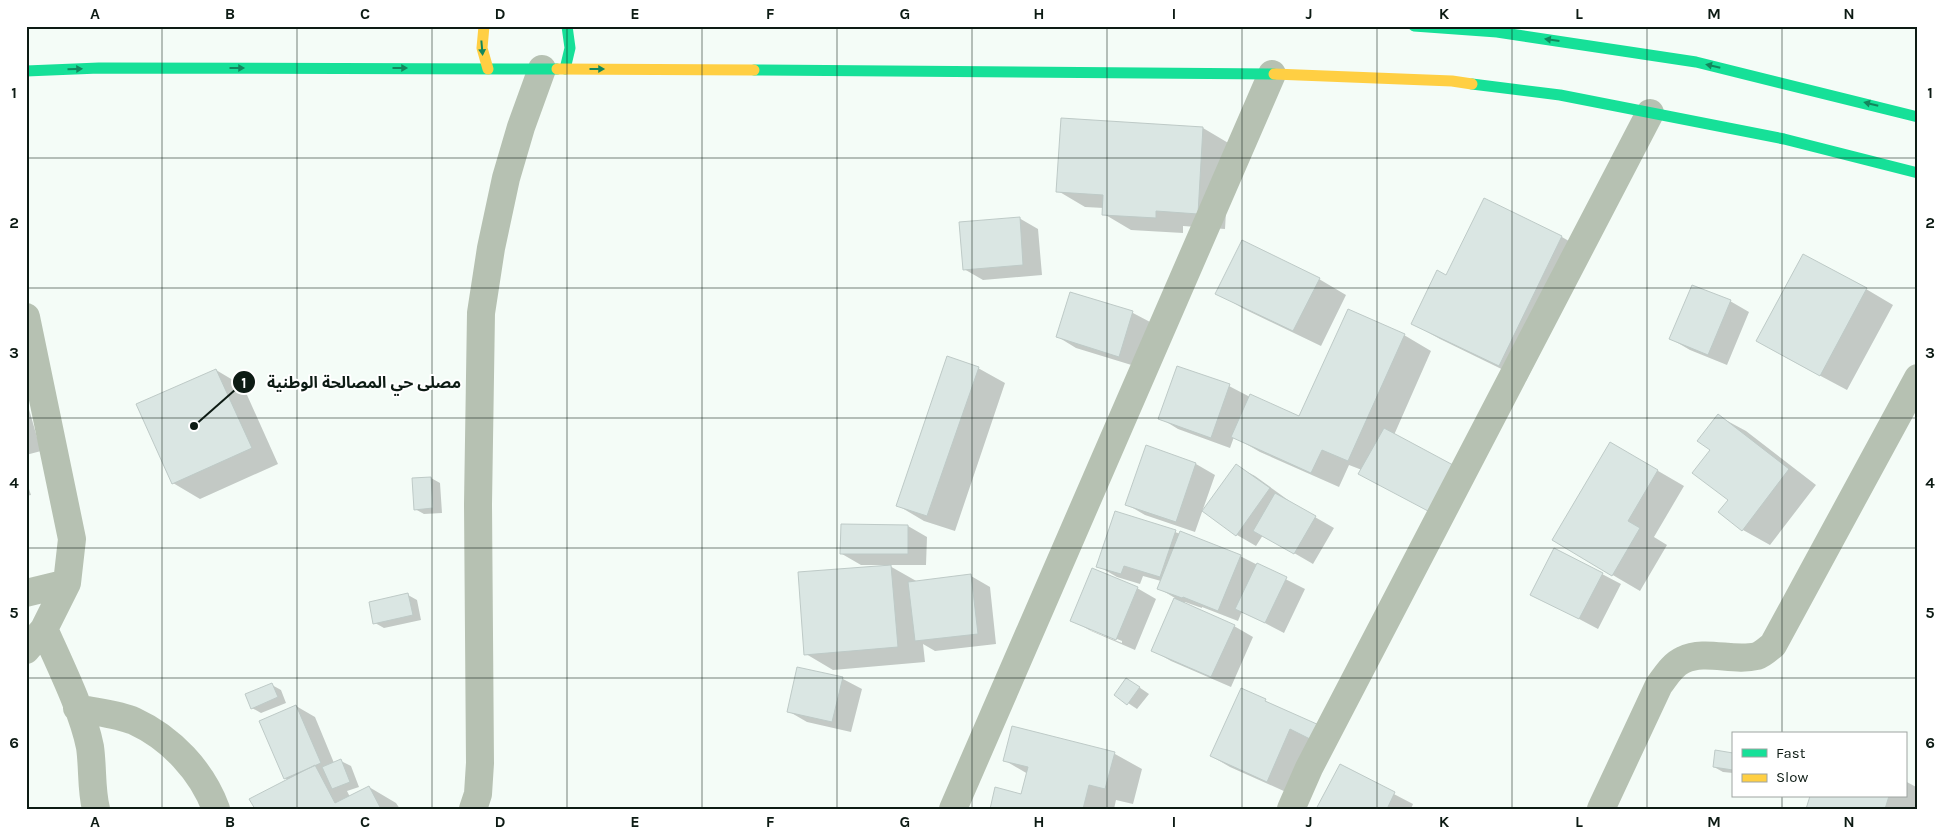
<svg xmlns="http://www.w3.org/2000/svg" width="1944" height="835" font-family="Karla,'Noto Sans Arabic',sans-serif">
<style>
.shadow{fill:#0003;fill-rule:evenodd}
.building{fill:#dae6e3;stroke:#becac7}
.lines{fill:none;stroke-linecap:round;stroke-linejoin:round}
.street{stroke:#b6c1b2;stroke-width:28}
.fast{stroke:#16e098;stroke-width:11}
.slow{stroke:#ffcf43;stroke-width:11}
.oneway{fill:#12875d}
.grid{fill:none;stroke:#0d1b14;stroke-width:1;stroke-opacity:0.55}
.leader{fill:none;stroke:#0d1b14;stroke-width:2}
.callout-dot{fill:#0d1b14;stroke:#fff;stroke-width:2}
.mark-label{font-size:15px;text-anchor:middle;font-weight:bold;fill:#fff}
.callout-label{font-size:16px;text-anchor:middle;font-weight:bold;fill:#0d1b14;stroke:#fff;stroke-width:4;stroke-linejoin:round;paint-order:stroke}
.neatline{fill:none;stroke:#0d1b14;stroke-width:2}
.grid-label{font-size:16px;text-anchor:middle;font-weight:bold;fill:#0d1b14}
</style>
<rect width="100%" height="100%" fill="#f4fcf7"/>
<path class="shadow" d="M1203,128L1230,144L1225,229L1183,226V233L1131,230L1104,214V208L1085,207L1058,191Z
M1485,200L1562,237L1589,253L1526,381L1440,339L1413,324L1447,276Z
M1019,218L1038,229L1042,275L983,280L964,269Z
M1319,279L1346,295L1321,346L1244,309L1217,293Z
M1866,289L1893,305L1847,390L1785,357Z
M1071,294L1133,313L1152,323L1138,367L1076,348L1058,337Z
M1730,301L1749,312L1727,365L1690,350L1671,339Z
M1404,335L1431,351L1394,435L1362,470L1349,465L1339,487L1260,452L1234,437L1230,448L1178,429L1160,418L1178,367L1229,386L1250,397L1300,417Z
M978,368L1005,383L955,531L924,521L897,505Z
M216,370L243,386L278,464L200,499L173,483Z
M26,399L41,451L26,455Z
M1718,416L1746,431L1816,485L1770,545L1743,530L1730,500L1712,450Z
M1610,443L1684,486L1654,537L1667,545L1640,591L1553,540Z
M1147,447L1196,464L1215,475L1195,532L1145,515L1126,504Z
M1236,466L1255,476L1288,500L1287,501L1334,528L1313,564L1263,535L1256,546L1237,535L1204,511Z
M431,478L440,483L442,513L424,514L415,509Z
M26,480L31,495L26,496Z
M908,526L927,537L926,565H888L918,582L971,576L990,587L996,644L935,651L923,644L925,662L833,670L806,654L884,567V565H861L842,554Z
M1175,532L1240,556L1305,589L1284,633L1242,611L1238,621L1202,607V608L1185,602L1184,604L1234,626L1253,637L1231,687L1171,661L1152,650L1175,598L1158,588L1161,581L1143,576L1140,584L1117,577L1098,566Z
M1602,574L1621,584L1598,629L1532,594Z
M1137,588L1156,599L1135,650L1091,631L1072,620ZM1090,628L1122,641V643L1090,630Z
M408,595L417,600L421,620L384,628L375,623Z
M798,668L843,679L862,689L851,732L807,722L788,711Z
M272,685L281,690L286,703L261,713L252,708Z
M1136,685L1149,694L1137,709L1128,703Z
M1265,701L1318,726L1286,792L1230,767L1211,756Z
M296,706L315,717L334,763L341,761L351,766L359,787L347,791L350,797L369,787L396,803L400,809H256L288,780L285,778Z
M1115,754L1142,769L1133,804L1116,800L1114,809H991L1022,795L1028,774L1004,760Z
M1733,754V773L1723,772L1714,767Z
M1340,766L1413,804L1411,809H1317Z
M1905,781L1918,788L1917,809H1807L1811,796H1905Z"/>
<path class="building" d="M1061,118L1203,127L1198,214L1156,211V218L1102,215L1103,195L1056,192Z
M1484,198L1562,236L1499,366L1411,324L1437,270L1446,275Z
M1020,217L1023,265L963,270L959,222Z
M1242,240L1320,278L1293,331L1215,294Z
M1803,254L1867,288L1820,376L1756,341Z
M1692,285L1731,300L1708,355L1669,339Z
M1070,292L1133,311L1119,357L1056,337Z
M1348,309L1405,334L1348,461L1322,450L1311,473L1231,437L1250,394L1299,416Z
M947,356L979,367L927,516L896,506Z
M1177,366L1230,384L1211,438L1158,419Z
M216,369L252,448L172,484L136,404Z
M1718,414L1789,469L1742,531L1718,512L1728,500L1692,473L1710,450L1697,441Z
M1384,428L1453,465L1428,511L1358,474Z
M1610,442L1658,470L1628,521L1640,528L1612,576L1552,540Z
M1146,445L1196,463L1176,522L1125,505Z
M1236,464L1270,488L1236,536L1202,511Z
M431,477L433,508L414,510L412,478Z
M1275,493L1316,516L1294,554L1253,531Z
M1115,511L1176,530L1160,577L1124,566L1121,574L1096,567Z
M841,524L908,525V554H840Z
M1180,531L1241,555L1218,611L1183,597L1182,598L1157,589Z
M1554,548L1603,573L1579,619L1530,595Z
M1257,563L1287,577L1265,623L1235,609Z
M891,565L898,647L804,655L798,572Z
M1092,568L1138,587L1116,640L1070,621Z
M971,574L978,634L915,641L908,582Z
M408,593L413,615L373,624L369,602Z
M1174,598L1235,625L1211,677L1151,651Z
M797,667L843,677L832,722L787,712Z
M1126,678L1140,687L1127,705L1114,695Z
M272,683L278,697L251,709L245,694Z
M1241,688L1266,699L1265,701L1319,725L1312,740L1290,729L1267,782L1210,756Z
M296,705L321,763L284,779L259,721Z
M1012,726L1115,752L1105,789L1089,785L1083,809H990L995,787L1021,794L1028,767L1003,761Z
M1715,750L1733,753V770L1713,767Z
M341,759L350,782L332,789L322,767Z
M1340,764L1395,792L1387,809H1316Z
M315,765L335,803L369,786L381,809H255L249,799Z
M1810,796H1889L1885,809H1806Z"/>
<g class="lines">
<path class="street" d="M26,317L72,539L67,583L26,593
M44,629C59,663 83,711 90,747C93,768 91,789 96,809
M26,650L44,629L67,583
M77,708C94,712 118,714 134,721C171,738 202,771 216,809
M473,809L478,794L480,763L478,504L481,313L491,248L506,178L521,127L542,69
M953,809L1272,74
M1291,809L1309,768L1650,113
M1601,809L1659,685C1666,676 1672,665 1683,660C1705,649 1733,662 1757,656C1763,654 1768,649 1773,645L1918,378"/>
<path class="fast" d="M1414,26L1497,32L1696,62L1918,117
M565,69L570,48L567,26
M754,70L1274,74
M26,71L99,68L557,69
M1472,84L1560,95L1784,139L1918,173"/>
<path class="slow" d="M484,26L482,48L488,69
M557,69L754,70
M1274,74L1452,81L1472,84"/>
</g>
<defs><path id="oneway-solid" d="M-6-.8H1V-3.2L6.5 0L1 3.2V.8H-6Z" transform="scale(1.25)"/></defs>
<g class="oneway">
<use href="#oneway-solid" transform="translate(1552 40) rotate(-172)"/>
<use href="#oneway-solid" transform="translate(482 48) rotate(85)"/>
<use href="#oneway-solid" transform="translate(1713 66) rotate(-167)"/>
<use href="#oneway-solid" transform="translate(237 68)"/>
<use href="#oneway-solid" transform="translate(400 68)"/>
<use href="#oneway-solid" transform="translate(75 69) rotate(-2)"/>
<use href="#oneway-solid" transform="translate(597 69)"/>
<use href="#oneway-solid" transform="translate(1871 104) rotate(-166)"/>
</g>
<path class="grid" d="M162,26V809M297,26V809M432,26V809M567,26V809M702,26V809M837,26V809M972,26V809M1107,26V809M1242,26V809M1377,26V809M1512,26V809M1647,26V809M1782,26V734M26,158H1918M26,288H1918M26,418H1918M26,548H1918M26,678H1918M1782,796V809"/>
<path class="leader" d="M194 426L244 382"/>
<g class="callout-dot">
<circle cx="194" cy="426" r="5"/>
<circle cx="244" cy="382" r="12"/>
</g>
<g class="mark-label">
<text x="244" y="388">1</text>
</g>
<g class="callout-label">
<text x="364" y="388">مصلى حي المصالحة الوطنية</text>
</g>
<rect width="1944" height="835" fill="none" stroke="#ffffff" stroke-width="55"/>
<rect x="1732" y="732" width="175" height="65" fill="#ffffff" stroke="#9ea4a1"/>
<rect x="1742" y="749" width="25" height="8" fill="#16e098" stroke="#9ea4a1"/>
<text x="1776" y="758" font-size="15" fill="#0d1b14">Fast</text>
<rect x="1742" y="774" width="25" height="8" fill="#ffcf43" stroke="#9ea4a1"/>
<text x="1776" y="782" font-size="15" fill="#0d1b14">Slow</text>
<rect x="28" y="28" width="1888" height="780" class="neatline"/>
<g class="grid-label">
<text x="95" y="19">A</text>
<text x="230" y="19">B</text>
<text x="365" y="19">C</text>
<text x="500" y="19">D</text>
<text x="635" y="19">E</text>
<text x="770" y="19">F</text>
<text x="905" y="19">G</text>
<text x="1039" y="19">H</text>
<text x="1174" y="19">I</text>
<text x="1309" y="19">J</text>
<text x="1444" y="19">K</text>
<text x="1579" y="19">L</text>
<text x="1714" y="19">M</text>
<text x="1849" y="19">N</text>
<text x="14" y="98">1</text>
<text x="1930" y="98">1</text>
<text x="14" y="228">2</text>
<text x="1930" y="228">2</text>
<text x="14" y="358">3</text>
<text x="1930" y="358">3</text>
<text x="14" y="488">4</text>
<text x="1930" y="488">4</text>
<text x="14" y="618">5</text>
<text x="1930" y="618">5</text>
<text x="14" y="748">6</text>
<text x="1930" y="748">6</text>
<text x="95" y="827">A</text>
<text x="230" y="827">B</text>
<text x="365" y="827">C</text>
<text x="500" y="827">D</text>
<text x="635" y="827">E</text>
<text x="770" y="827">F</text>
<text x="905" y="827">G</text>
<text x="1039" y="827">H</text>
<text x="1174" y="827">I</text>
<text x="1309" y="827">J</text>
<text x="1444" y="827">K</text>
<text x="1579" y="827">L</text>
<text x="1714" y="827">M</text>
<text x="1849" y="827">N</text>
</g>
</svg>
